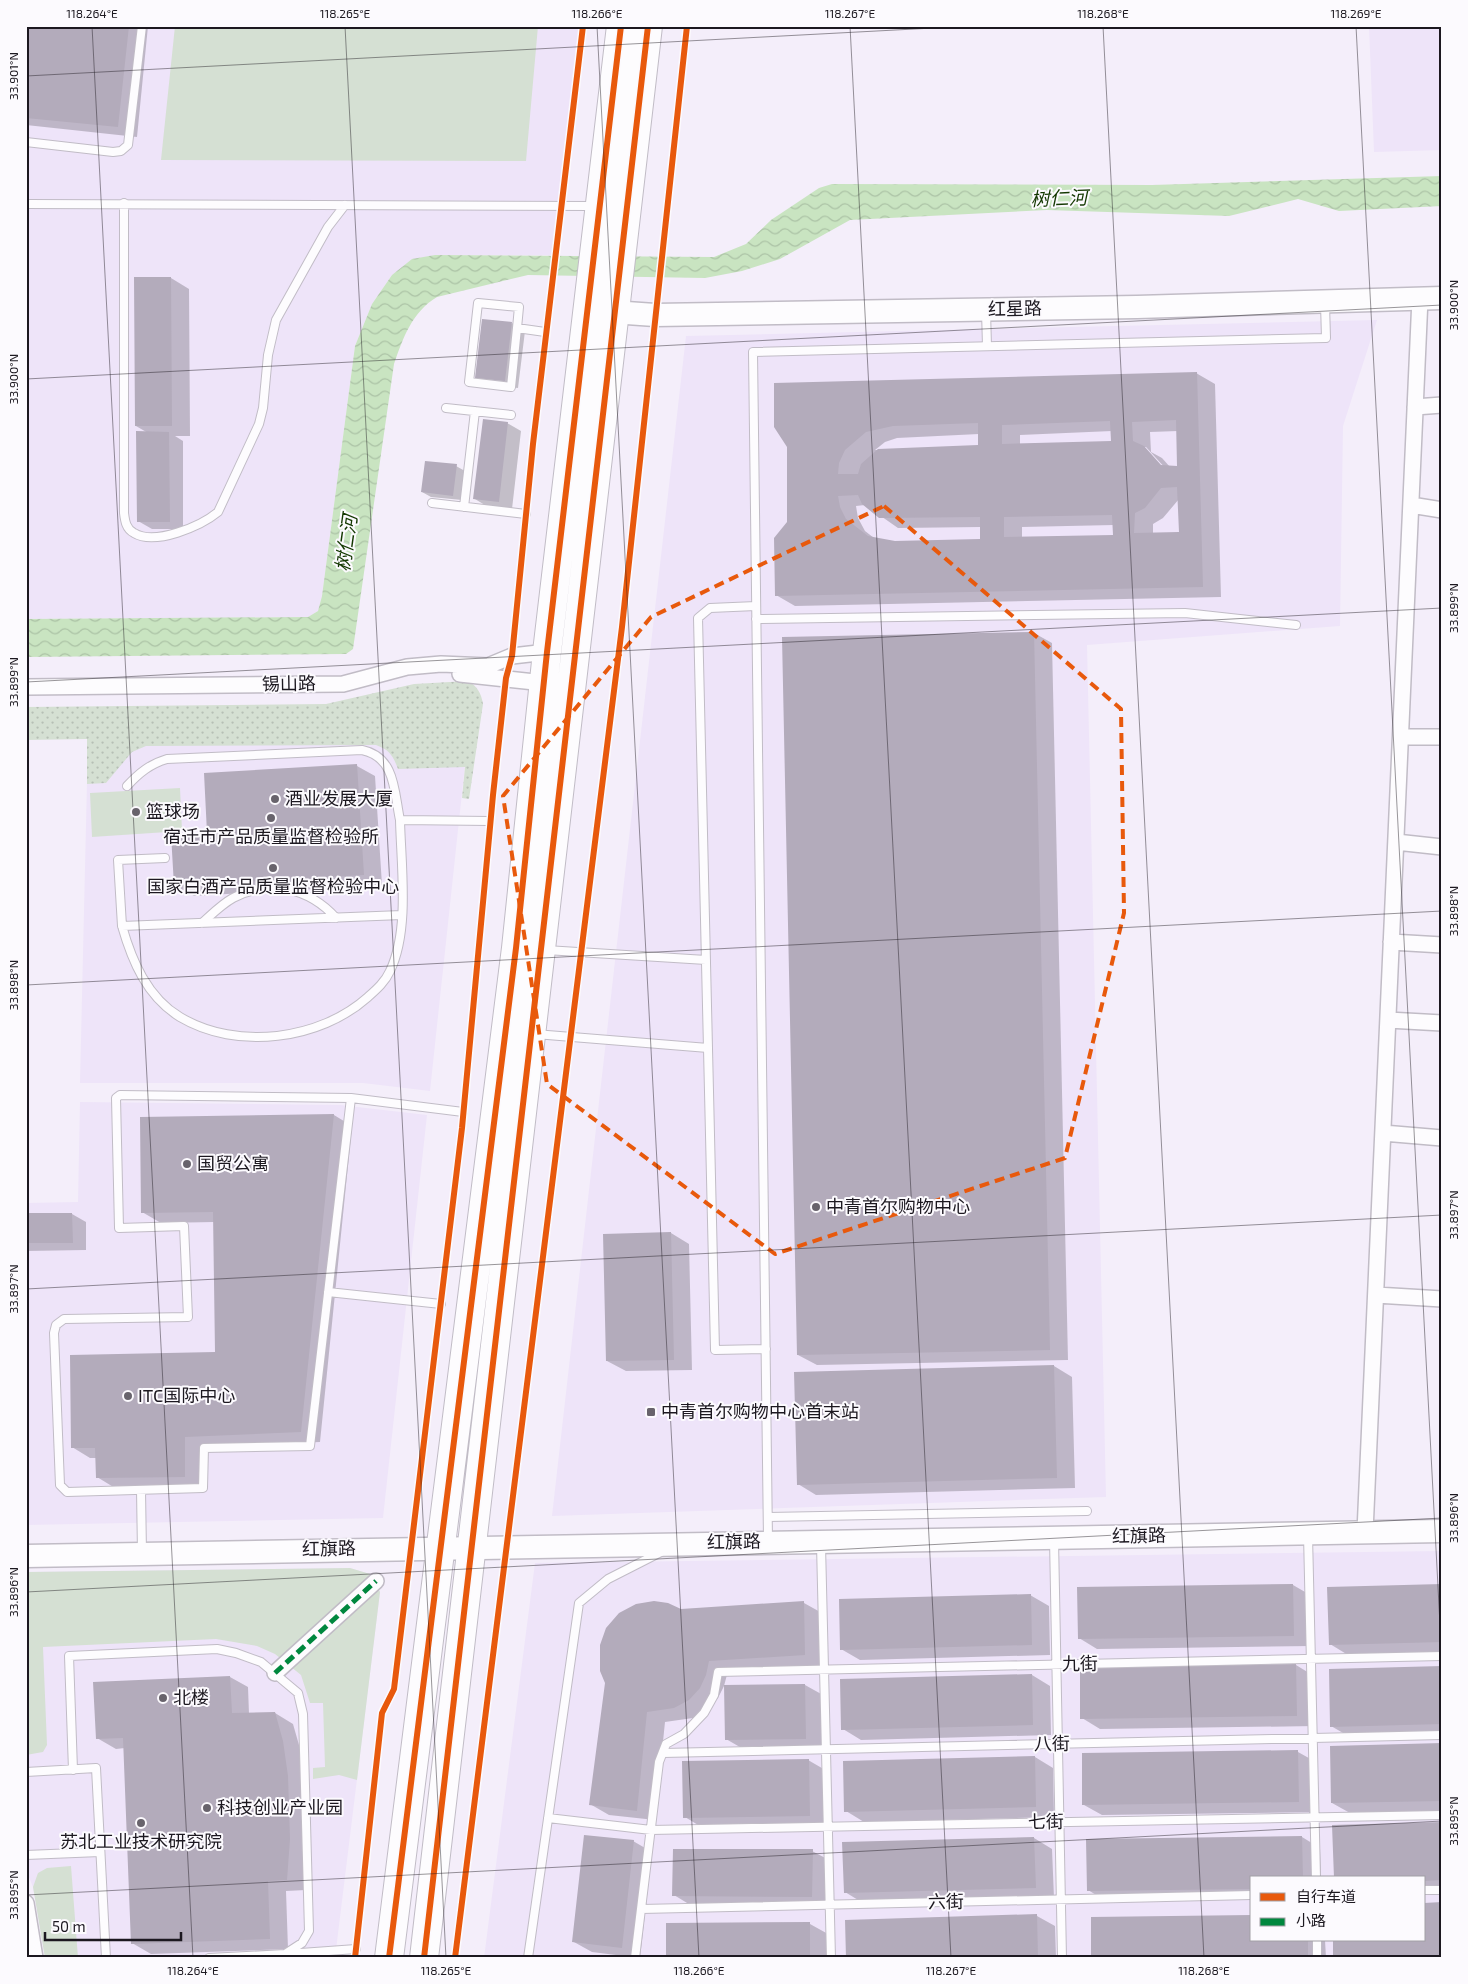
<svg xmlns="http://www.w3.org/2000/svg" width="1468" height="1984" font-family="'Exo 2','Noto Sans SC',sans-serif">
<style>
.built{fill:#eee4f9;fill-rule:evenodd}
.grass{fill:url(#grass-dots)}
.green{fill:#d5e0d3}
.water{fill:url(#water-waves)}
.shadow{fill:#0003;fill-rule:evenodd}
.building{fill:#b3abbb;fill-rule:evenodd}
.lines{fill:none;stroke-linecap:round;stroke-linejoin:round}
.lane-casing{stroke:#c1bcc6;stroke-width:10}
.street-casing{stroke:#c1bcc6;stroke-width:18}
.secondary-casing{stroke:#c1bcc6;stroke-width:25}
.highway-casing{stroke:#c1bcc6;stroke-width:30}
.lane{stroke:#fdfcfe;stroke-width:8}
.street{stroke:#fdfcfe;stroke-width:15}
.secondary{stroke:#fdfcfe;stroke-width:22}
.highway{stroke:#fdfcfe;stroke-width:28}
.quiet{stroke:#00873e;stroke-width:5;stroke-dasharray:10 5;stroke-linecap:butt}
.cycleway-casing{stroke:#fcfafe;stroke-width:9}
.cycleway{stroke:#e8590c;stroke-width:6}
.marked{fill:none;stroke:#e8590c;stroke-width:4;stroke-dasharray:10 6;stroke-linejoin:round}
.ticks{fill:none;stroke:#1c1820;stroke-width:1;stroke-opacity:0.45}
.poi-dot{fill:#68636c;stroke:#fcfafe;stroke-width:2}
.labels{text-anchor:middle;stroke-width:4;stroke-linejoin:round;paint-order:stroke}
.street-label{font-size:18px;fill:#1c1820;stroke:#fcfafe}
.poi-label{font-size:18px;fill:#1c1820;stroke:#fcfafe;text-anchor:start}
.water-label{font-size:19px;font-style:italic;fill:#133800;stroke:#fcfafe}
.neatline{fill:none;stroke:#1c1820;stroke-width:2}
.ticks-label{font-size:12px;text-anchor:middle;fill:#1c1820}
</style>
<defs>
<pattern id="grass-dots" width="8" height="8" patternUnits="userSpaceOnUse" patternTransform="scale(1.25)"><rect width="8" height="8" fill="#d5e0d3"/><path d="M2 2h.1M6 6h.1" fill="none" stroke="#b6bfb5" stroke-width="1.8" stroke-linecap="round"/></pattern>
<pattern id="water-waves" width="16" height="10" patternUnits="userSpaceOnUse" patternTransform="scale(1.25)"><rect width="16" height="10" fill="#c9e4c1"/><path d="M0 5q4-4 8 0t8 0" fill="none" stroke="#acc3a6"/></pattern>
</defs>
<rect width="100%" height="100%" fill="#f4eefa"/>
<path class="built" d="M26,26H580L554,255H435L392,275L372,304L355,346L322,596L318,611L308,617L26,619Z
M1369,26H1442V150L1374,152Z
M1377,320L1343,426L1340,626L1087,645L1106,1497L552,1516L686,336Z
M468,737L430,1091L363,1083H80L88,739Z
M80,1102L340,1105L427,1115L383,1518L26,1525V1203L78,1202Z
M1442,1551V1958H484L535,1563ZM1252,1878H1424V1940H1252Z
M350,1568L370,1574L380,1592L335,1958H45L33,1887L26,1870V1572Z"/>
<path class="grass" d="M468,681C478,687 481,693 483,704L469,799L462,798L465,767L398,769C393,756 390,750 376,745L146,746L132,752L106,783L87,784V739L26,740V707L326,704L414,684Z"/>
<path class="green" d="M175,26H538L526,161L161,160Z
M180,788L182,831L92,837L90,793Z
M350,1568L370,1574L380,1592L357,1780L339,1775L313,1779V1768L325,1767L323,1703H310L301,1675L275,1654L257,1646L216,1639L43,1647L47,1745L43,1752L26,1755V1572Z
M71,1866L78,1958H45L33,1887L38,1873L47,1868Z"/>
<path class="water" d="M1442,176V206L1339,211L1298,199L1229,216L1047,210L850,220L780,259L742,271L705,278L528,275L437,297C412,312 403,338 394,364L353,649L346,654L26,657V619L308,617L318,611L322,596L355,346L372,304L392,275L412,259L435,255L714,257L746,244L771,220L819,188L832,184L1152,185Z"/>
<path class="shadow" d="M26,26H148L137,137L26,125Z
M171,278L189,289L190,436H175L183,441V529H152L138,521L148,433L136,426Z
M512,323L525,331L518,388L490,385L477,377Z
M1196,373L1215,384L1221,597L795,606L776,595L788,523L789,446L775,426ZM1112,431V442L1020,445V435ZM1178,431V467H1170L1162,458L1151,452L1150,432ZM979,434V446L875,450L885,442L897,438ZM1143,447H1146L1166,469L1164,471ZM1179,499L1180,534H1153V524L1163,518ZM865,505L898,528L981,527L982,541L895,542L874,538L865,531L858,518L856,506ZM1114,525V536L1022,538V527Z
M507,423L521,431L512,509L488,507L475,499Z
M456,466L465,471L462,500L431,497L422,492Z
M1034,633L1052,643L1068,1360L817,1365L798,1355Z
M357,766L375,776L382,885L194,896L176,886L209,834Z
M334,1115L352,1126L320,1442L203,1447V1487L115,1488L97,1477V1458H90L72,1447L216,1353L214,1222L161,1223L142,1212V1118Z
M72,1214L86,1222V1250L26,1251V1215Z
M671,1233L689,1244L692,1370L626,1371L607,1361Z
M1054,1366L1072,1377L1075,1488L816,1495L798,1484Z
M1293,1585L1312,1596V1646L1097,1649L1079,1638L1078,1588Z
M1442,1585V1652L1348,1655L1330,1644Z
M1030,1595L1049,1606L1050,1655L860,1660L841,1649Z
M804,1603L822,1613L823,1665L728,1671L724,1686L718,1698L707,1710L693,1718L665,1722L655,1820L609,1815L590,1804L681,1610Z
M1296,1665L1314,1676L1315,1726L1100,1729L1082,1718Z
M1442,1667V1734L1350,1737L1331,1726Z
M1032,1675L1050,1686L1051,1735L861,1740L843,1729Z
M230,1677L248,1687L249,1714L275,1713L293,1724L301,1752L306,1890L286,1891L288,1949L151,1954L132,1943L125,1748L116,1749L97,1738Z
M805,1685L823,1695L824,1749L745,1750L726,1739V1686Z
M1442,1744V1811L1350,1813L1332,1803Z
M1298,1752L1316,1762L1317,1812L1102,1815L1084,1805Z
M1035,1757L1053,1768L1054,1817L864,1822L846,1811Z
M808,1760L827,1771L828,1826L703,1828L685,1817Z
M1442,1824V1891H1424V1878Z
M1302,1837L1320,1848L1321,1878H1252V1899L1106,1901L1088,1890L1087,1840Z
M1034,1838L1052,1849L1054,1898L863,1903L845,1892Z
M633,1841L652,1852L640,1958L592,1952L574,1942Z
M812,1851L831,1861V1907L692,1906L674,1895Z
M1037,1916L1055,1926L1056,1958H847Z
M810,1924L828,1934V1958H667Z
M1252,1940H1325L1326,1958H1092Z"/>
<path class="building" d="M26,26H129L118,127L26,118Z
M134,277H171L172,426H135Z
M482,319L512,322L505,381L475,378Z
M1197,372L1203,587L775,596L774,538L787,522V447L774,427V383ZM1176,420L1177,466L1161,465L1144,446L1133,441L1132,422ZM1110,421L1111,441L1002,444V425ZM978,423V445L878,449L861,464L858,474H838L839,463L845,450L866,432L893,426ZM1177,487L1179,532L1134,533L1135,513L1145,508L1161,488ZM858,495L862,504L879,518L980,517V539L895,541L868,536L846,519L840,507L838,496ZM1112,515L1113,535L1004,537V517Z
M483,419L508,422L499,502L473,499Z
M136,431L169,432L170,522H137Z
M425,461L457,464L453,496L421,492Z
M1034,632L1050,1350L797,1355L782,637Z
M357,764L364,875L174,886L171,834L207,833L204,773Z
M334,1114L301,1432L185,1437V1477L96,1478L95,1448H71L70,1355L215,1352L213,1212L141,1213L140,1117Z
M26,1213H72L73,1243H26Z
M671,1232L674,1360L606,1361L603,1234Z
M1054,1365L1057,1478L797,1485L794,1372Z
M1293,1584L1294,1636L1078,1639L1077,1587Z
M1442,1584V1642L1329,1645L1327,1587Z
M1031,1594L1032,1645L840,1650L839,1599Z
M654,1601L668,1603L681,1609L804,1601L805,1655L709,1661L706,1675L700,1688L689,1700L674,1708L647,1712L637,1811L589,1805L605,1683L600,1671V1645L606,1628L619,1613L636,1604Z
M1296,1664L1297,1716L1080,1719V1667Z
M1442,1666V1724L1330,1727L1329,1669Z
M1032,1674L1033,1725L841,1730L840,1679Z
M230,1676L232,1713L275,1712L283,1741L288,1776L290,1839L287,1880L268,1881L270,1939L131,1944L123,1738L96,1739L93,1682Z
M805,1684L806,1739L725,1740L724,1685Z
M1442,1743V1801L1331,1803L1330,1746Z
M1298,1750L1299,1802L1082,1805V1753Z
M1035,1756L1036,1807L844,1812L843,1761Z
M809,1759L810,1816L683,1818L682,1761Z
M1442,1822V1880L1424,1881V1878H1334L1332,1825Z
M584,1835L634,1840L622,1948L572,1942Z
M1302,1836L1303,1878H1252V1889L1087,1891L1086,1839Z
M1034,1837L1036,1888L844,1893L842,1842Z
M673,1849H813L812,1897L672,1896Z
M1442,1902V1958H1333V1940H1424V1903Z
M1037,1914L1038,1958H846L845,1920Z
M1252,1915V1940H1308V1958H1091V1917Z
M810,1922V1958H666V1923Z"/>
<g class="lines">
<g class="lane-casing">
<path id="lane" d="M26,142L113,152L121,151L128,145L142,26
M124,203V513C125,521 126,529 134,533C155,546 201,526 218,512L259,424L263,408L268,355L276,320L328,227L345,205
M26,204L594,206
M986,311L987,346
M517,328L511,387L469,382L478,303L519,307L517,328L545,332
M446,408L511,415
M432,503L526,514
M464,507L475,411
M756,606L710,608L698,618L715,1350L766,1349
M756,619L1185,613L1296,625
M127,786C139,773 150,764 167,759L362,750C396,757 394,792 400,820
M402,915L122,926C132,961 147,997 180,1017C237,1051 320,1040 368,997C377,989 385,982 390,971C410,930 401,865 400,820L490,821
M202,923C212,914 222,904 233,898C270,879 309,888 336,918
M122,926L118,860L165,858
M546,950L706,960
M535,1034L708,1048
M351,1098L310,1446L204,1448L203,1488L67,1492L60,1485L54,1333L56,1325L64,1319L188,1317L184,1226L119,1228L116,1098L120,1095L351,1098L463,1112
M328,1292L441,1304
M141,1490L142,1553
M768,1517L1087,1511
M1308,1535L1316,1878
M1054,1539L1062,1958
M768,1540L753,352L1326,338L1325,304
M821,1545L831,1958
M663,1753L1442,1735
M73,1770L69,1656L217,1649L236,1653L261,1662L298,1693L303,1714L309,1931L302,1943L285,1954L209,1958
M26,1772L96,1768L106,1958
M548,1818L651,1830L1442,1815
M26,1855L100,1852
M1424,1890H1442
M641,1909L1252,1895
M1317,1940V1958
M287,1954L356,1949
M528,1958L579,1603L608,1579L661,1552
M635,1958L659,1762L666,1744L684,1734L704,1713L714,1695L718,1672L1442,1656"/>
</g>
<g class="street-casing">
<path id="street" d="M1415,407L1442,405
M1411,505L1442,510
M460,674L544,683
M26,687L343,684L407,667L441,664L488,666L512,656L547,652
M1401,737H1442
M1396,842L1442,847
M1391,942L1442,945
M1388,1020L1442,1023
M1383,1133L1442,1138
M1376,1295L1442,1299
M1365,1532L1420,298
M275,1673L376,1581
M26,1903L35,1958"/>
</g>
<g class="secondary-casing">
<path id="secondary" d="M598,311L655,315L1137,307L1442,298
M26,1556L1442,1531"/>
</g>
<g class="highway-casing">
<path id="highway" d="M389,1958L516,948L547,652L621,26
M424,1958L648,26"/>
</g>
<use href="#lane" class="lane"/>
<use href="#street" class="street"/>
<use href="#secondary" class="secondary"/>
<use href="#highway" class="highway"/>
<path class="quiet" d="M275,1673L376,1581"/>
<g class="cycleway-casing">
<path id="cycleway" d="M355,1958L382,1713L394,1689L462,1128L493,795L506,678L512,656L533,444L583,26
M389,1958L516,948L547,652L621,26
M424,1958L648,26
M455,1958L622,627L687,26"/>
</g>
<use href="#cycleway" class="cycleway"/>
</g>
<path class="marked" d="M884,506L1121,709L1124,913L1065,1158L775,1254L547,1084L503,796L651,617Z"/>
<path class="ticks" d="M92,26L193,1958M345,26L446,1958M597,26L699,1958M850,26L951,1958M1103,26L1204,1958M1356,26L1442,1663M26,76L971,26M26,379L1442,305M26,682L1442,608M26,985L1442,911M26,1289L1442,1215M26,1592L1442,1518M26,1895L1442,1821"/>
<g class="poi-dot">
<circle cx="275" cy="799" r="5"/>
<circle cx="136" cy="812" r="5"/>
<circle cx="271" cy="818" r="5"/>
<circle cx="273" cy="868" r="5"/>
<circle cx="187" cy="1164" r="5"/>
<circle cx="816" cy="1207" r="5"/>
<circle cx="128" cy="1396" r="5"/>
<rect x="646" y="1407" width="10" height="10" rx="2.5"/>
<circle cx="163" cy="1698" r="5"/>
<circle cx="207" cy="1808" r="5"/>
<circle cx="141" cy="1823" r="5"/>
</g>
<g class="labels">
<g class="street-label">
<text transform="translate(1015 309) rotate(-1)" y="6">红星路</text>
<text transform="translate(289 684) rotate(-1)" y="6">锡山路</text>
<text transform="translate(1139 1536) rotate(-1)" y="6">红旗路</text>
<text transform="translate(734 1542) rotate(-1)" y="6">红旗路</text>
<text transform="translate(329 1549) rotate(-1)" y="6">红旗路</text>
<text transform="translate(1080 1664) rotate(-1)" y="6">九街</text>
<text transform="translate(1052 1744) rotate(-1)" y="6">八街</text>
<text transform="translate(1046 1822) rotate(-1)" y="6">七街</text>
<text transform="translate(946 1902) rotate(-1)" y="6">六街</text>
</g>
<g class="poi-label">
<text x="285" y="805">酒业发展大厦</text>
<text x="146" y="818">篮球场</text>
<text x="271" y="843" text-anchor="middle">宿迁市产品质量监督检验所</text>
<text x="273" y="893" text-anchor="middle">国家白酒产品质量监督检验中心</text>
<text x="197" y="1170">国贸公寓</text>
<text x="826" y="1213">中青首尔购物中心</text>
<text x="138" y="1402">ITC国际中心</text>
<text x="661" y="1418">中青首尔购物中心首末站</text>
<text x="173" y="1704">北楼</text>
<text x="217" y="1814">科技创业产业园</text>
<text x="141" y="1848" text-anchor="middle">苏北工业技术研究院</text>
</g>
<g class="water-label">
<text transform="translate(1059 198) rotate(-2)" y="7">树仁河</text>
<text transform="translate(346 543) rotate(-82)" y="7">树仁河</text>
</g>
</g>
<rect width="1468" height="1984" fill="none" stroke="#fcfafe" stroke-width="55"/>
<rect x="1250" y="1876" width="175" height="65" fill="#fcfafe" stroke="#a2a0a5"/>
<rect x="1260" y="1893" width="25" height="8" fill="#e8590c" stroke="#a2a0a5"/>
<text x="1296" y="1902" font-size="15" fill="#1c1820">自行车道</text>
<rect x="1260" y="1918" width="25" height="8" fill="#00873e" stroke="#a2a0a5"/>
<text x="1296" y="1926" font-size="15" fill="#1c1820">小路</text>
<path d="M45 1932v8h136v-8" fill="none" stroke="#1c1820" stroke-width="2.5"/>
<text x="52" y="1932" font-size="15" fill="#1c1820" stroke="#fcfafe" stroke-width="4" paint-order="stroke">50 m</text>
<rect x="28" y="28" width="1412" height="1928" class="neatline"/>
<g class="ticks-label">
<text x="92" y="18">118.264°E</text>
<text x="345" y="18">118.265°E</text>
<text x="597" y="18">118.266°E</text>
<text x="850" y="18">118.267°E</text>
<text x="1103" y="18">118.268°E</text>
<text x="1356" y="18">118.269°E</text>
<text transform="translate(14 76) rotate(-90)" y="4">33.901°N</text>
<text transform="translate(1454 305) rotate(-90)" y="4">33.900°N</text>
<text transform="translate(14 379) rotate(-90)" y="4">33.900°N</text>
<text transform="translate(1454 608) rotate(-90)" y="4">33.899°N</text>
<text transform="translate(14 682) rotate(-90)" y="4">33.899°N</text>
<text transform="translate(1454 911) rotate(-90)" y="4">33.898°N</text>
<text transform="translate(14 985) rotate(-90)" y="4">33.898°N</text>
<text transform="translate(1454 1215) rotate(-90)" y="4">33.897°N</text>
<text transform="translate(14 1289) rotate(-90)" y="4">33.897°N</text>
<text transform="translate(1454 1518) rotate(-90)" y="4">33.896°N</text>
<text transform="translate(14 1592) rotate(-90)" y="4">33.896°N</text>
<text transform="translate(1454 1821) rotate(-90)" y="4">33.895°N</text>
<text transform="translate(14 1895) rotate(-90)" y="4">33.895°N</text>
<text x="193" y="1975">118.264°E</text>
<text x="446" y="1975">118.265°E</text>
<text x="699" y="1975">118.266°E</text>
<text x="951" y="1975">118.267°E</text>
<text x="1204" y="1975">118.268°E</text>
</g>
</svg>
